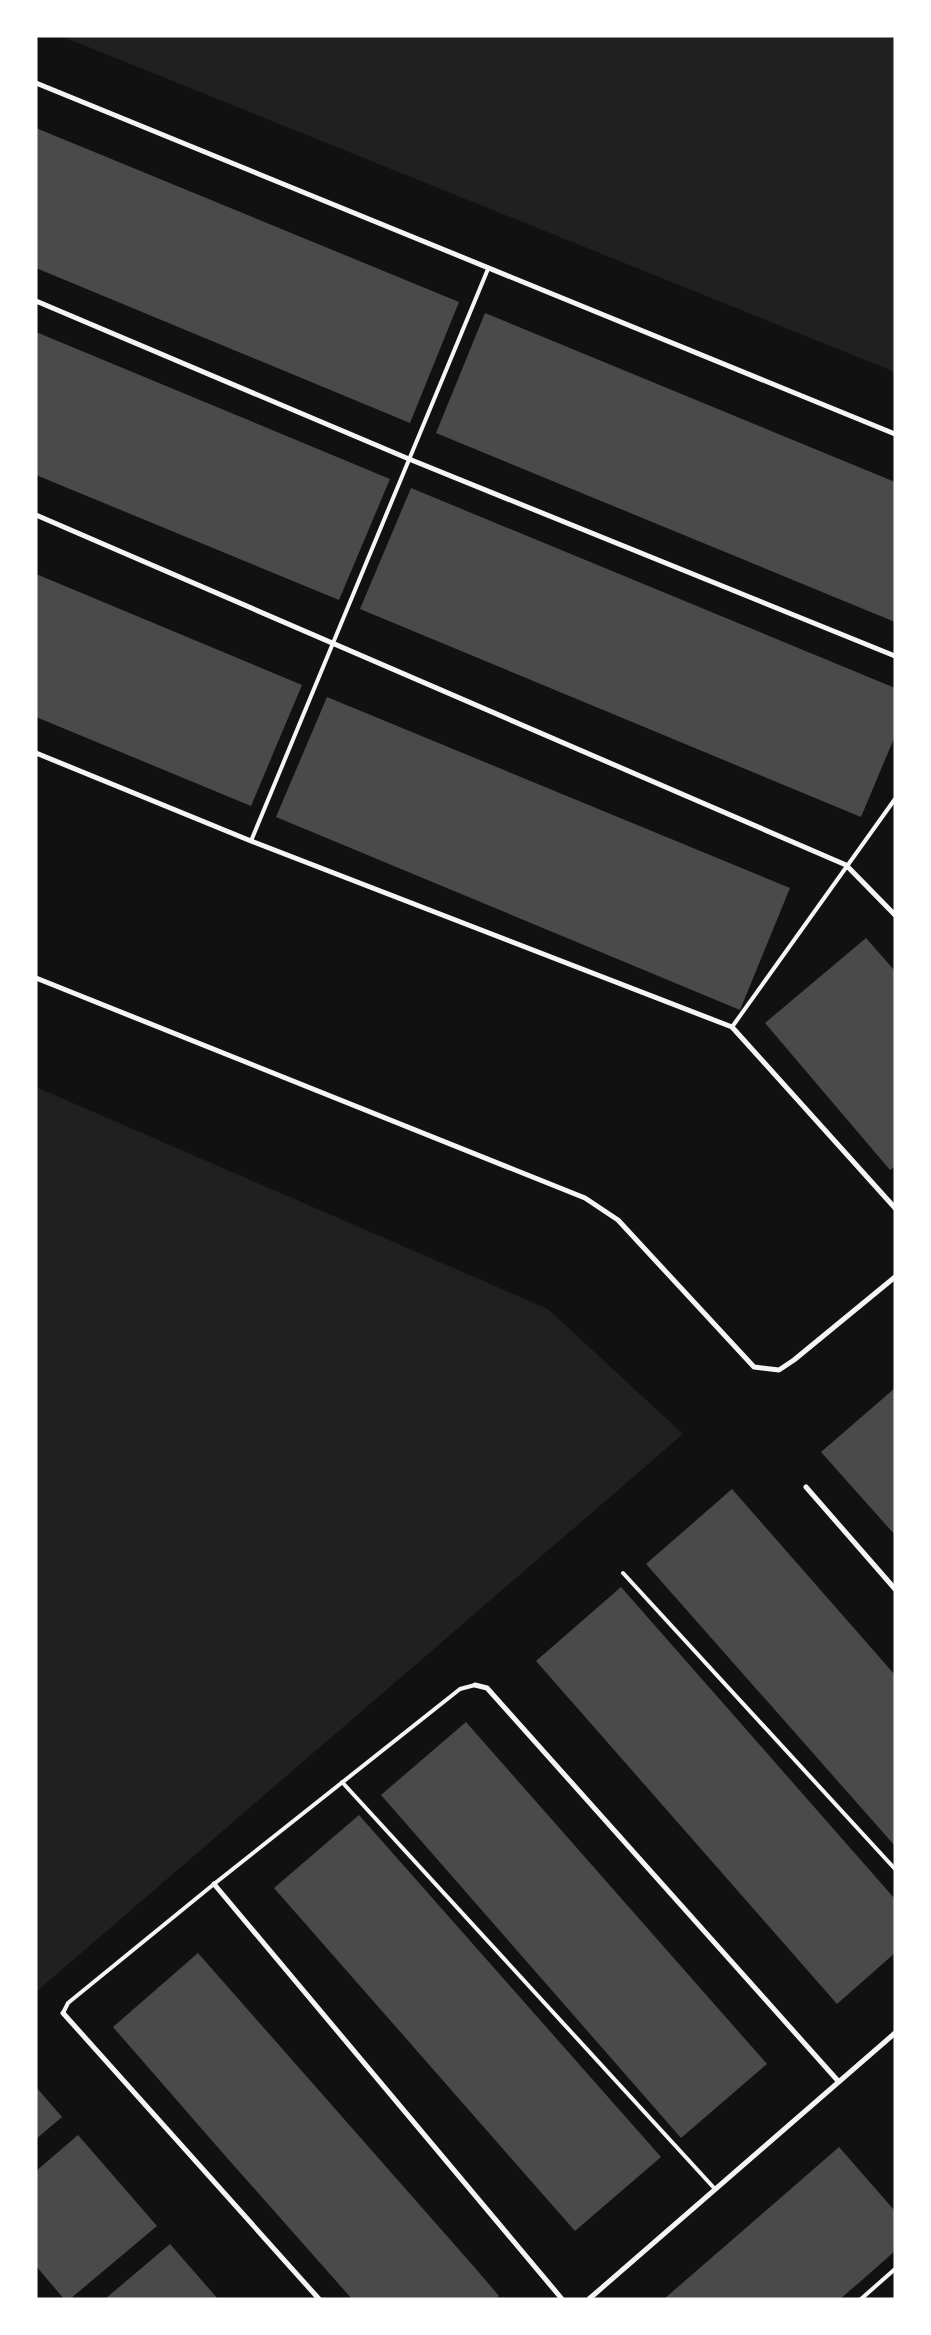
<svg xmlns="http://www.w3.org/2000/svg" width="931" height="2335" font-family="'DejaVu Sans',sans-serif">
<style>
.green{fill:#202020}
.building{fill:#4a4a4a}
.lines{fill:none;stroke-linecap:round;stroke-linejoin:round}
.service{stroke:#f5f5f5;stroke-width:4}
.minor{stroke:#f5f5f5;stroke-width:5}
</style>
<rect width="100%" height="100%" fill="#111"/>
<path class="green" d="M61,36H895V372Z
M36,1087L548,1309L683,1434L36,1992Z"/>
<path class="building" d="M36,128L459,302L410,423L36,268Z
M485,313L895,482V622L436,433Z
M36,332L390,479L339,600L36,475Z
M411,488L895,688V736L861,817L360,609Z
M36,574L302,685L251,806L36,717Z
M327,697L790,888L740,1010L276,817Z
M866,938L895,971V1166L890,1170L765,1023Z
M895,1388V1535L821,1452Z
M732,1489L895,1675V1846L646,1564Z
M621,1587L895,1899V1953L837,2004L536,1661Z
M466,1722L767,2064L681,2138L381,1795Z
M359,1815L661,2157L575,2231L274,1888Z
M198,1953L476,2269L499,2296L495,2299H352L228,2159L113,2027Z
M36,2087L62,2117L36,2139Z
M78,2135L157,2226L70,2299H64L36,2266V2171Z
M839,2147L895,2211V2251L861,2281L840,2299H664Z
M170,2244L218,2299H105Z"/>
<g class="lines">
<path class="service" d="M251,841L488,269
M732,1027L895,799
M623,1573L895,1869
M342,1782L715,2189
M63,2013L68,2003L214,1884L460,1689L475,1685
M861,2299L895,2269"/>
<path class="minor" d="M36,83L895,434
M36,301L409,459L895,656
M36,515L846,865L895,915
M36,753L251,841L732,1027L895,1208
M36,978L585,1198L618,1220L754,1367L779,1370L794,1360L895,1277
M806,1487L895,1589
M475,1685L487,1688L839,2082
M214,1884L562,2299
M63,2013L319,2299
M589,2299L895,2033"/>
</g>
<rect width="931" height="2335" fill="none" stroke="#ffffff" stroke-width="75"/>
</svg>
